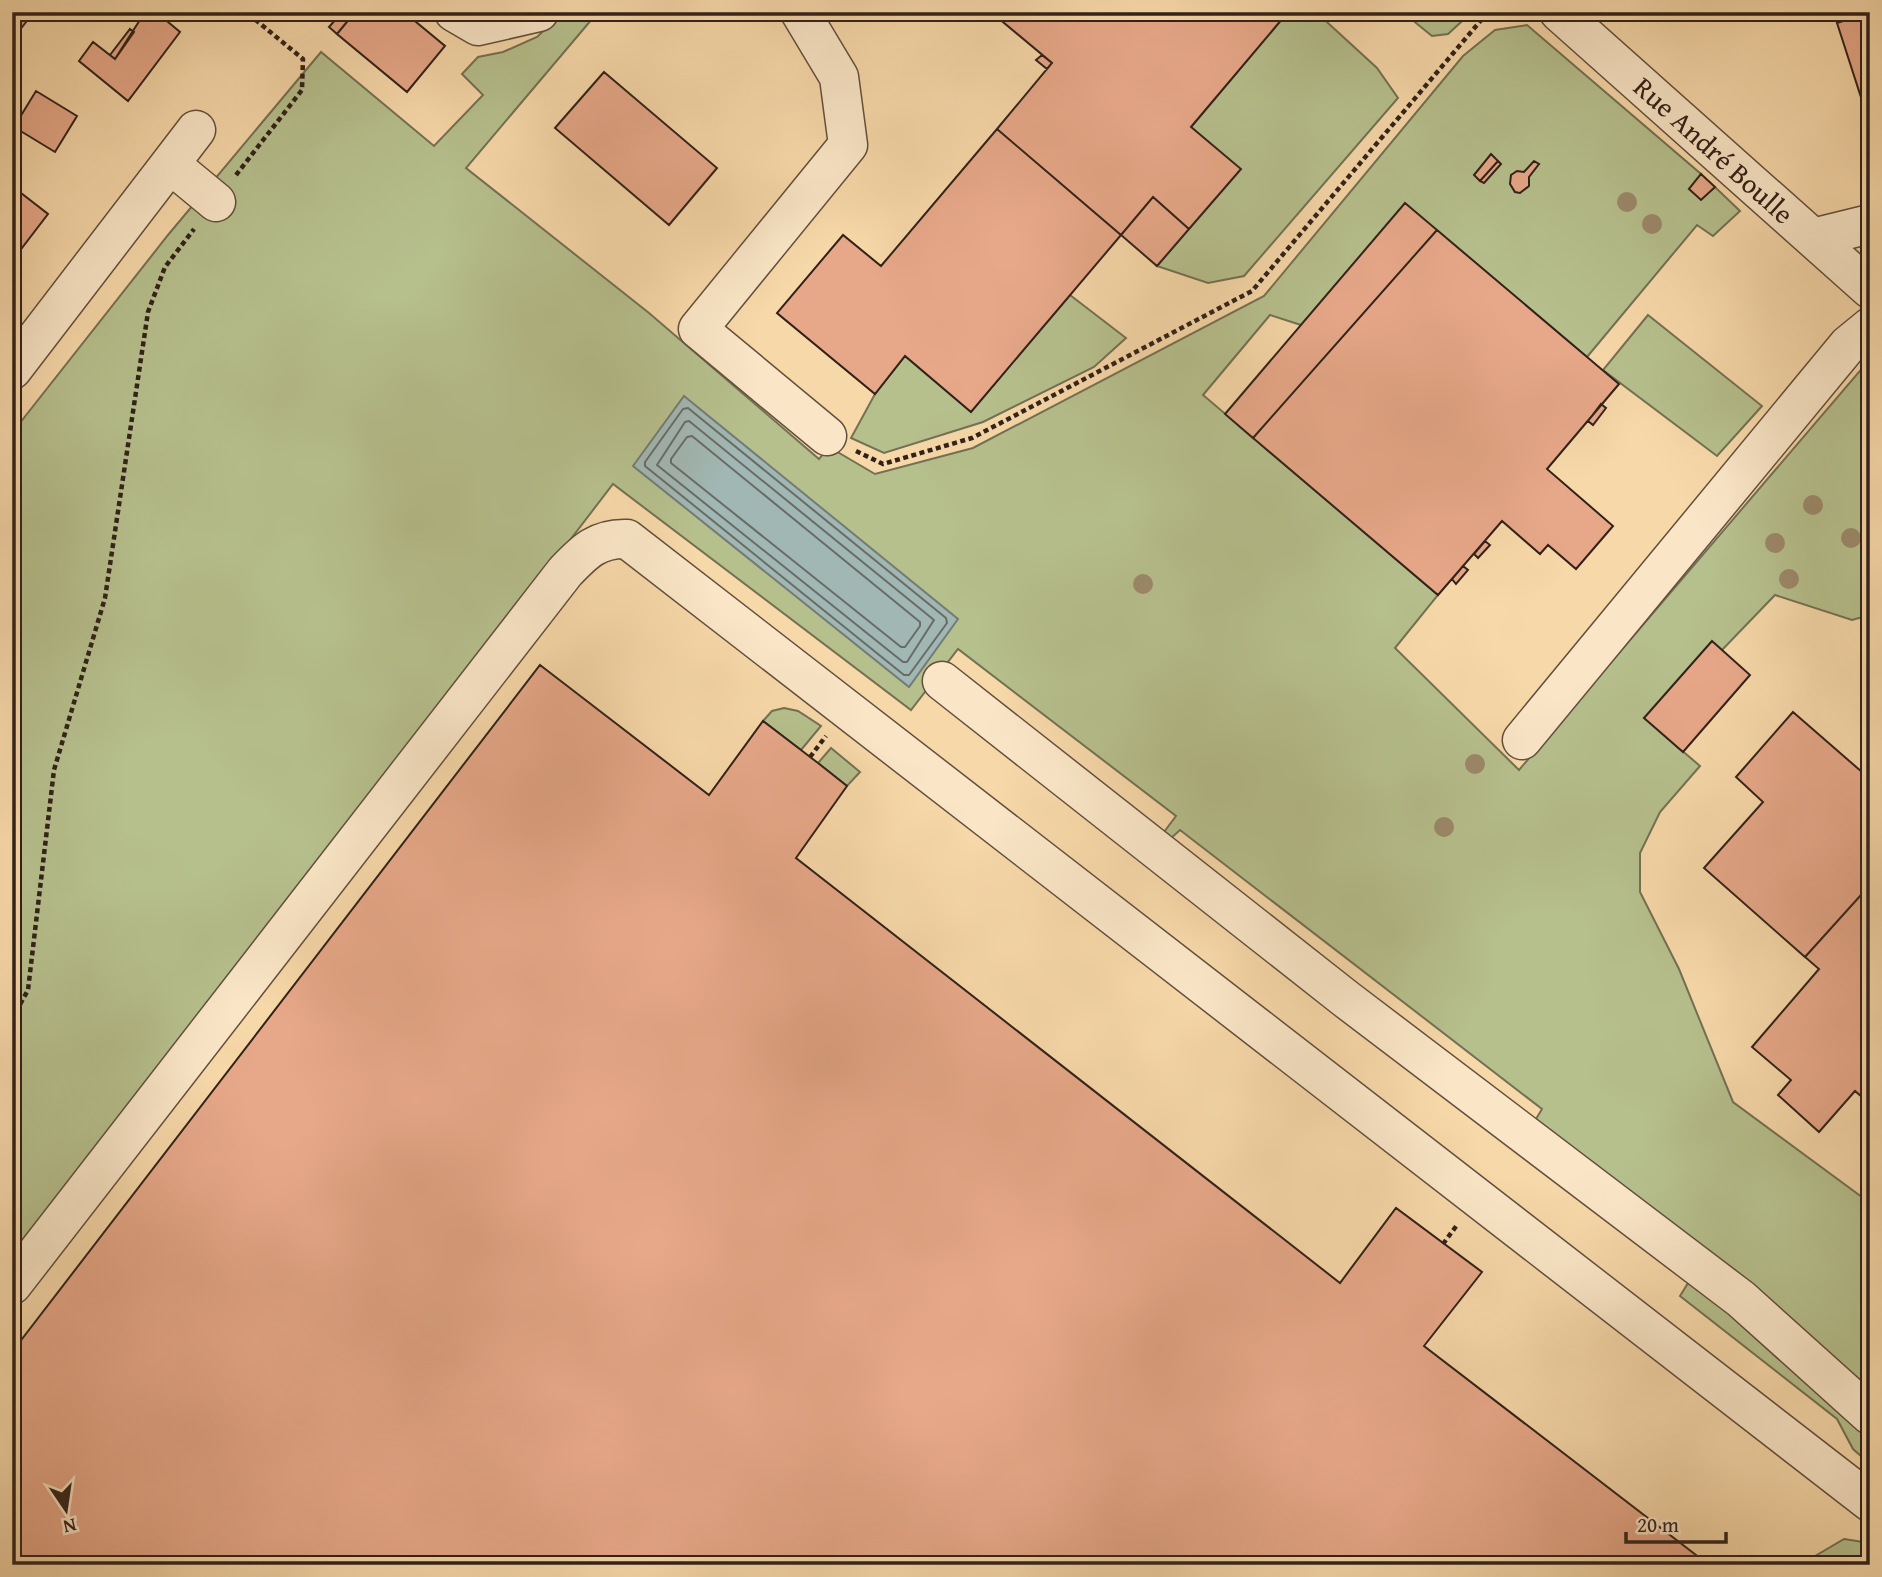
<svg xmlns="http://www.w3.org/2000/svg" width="1882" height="1577" font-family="'Gentium Book Plus',serif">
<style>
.green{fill:#b6c08d;stroke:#747053;stroke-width:2}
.water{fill:#a1b7b3;stroke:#747b75;stroke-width:2}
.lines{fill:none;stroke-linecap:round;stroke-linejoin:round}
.shore{stroke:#696c66;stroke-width:2}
.building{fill:#e7a889;stroke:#312119;stroke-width:2}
.minor-casing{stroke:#624f3d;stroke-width:41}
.path{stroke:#312119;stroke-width:4.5;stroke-dasharray:5 3.5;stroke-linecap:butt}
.minor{stroke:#fae6c7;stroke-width:38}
.tree{fill:#9c896a}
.labels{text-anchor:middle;stroke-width:6;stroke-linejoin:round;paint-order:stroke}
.street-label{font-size:28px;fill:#312119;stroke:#fae6c7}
</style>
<rect width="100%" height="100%" fill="#f7d8a9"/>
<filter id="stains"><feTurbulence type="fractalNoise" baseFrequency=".00286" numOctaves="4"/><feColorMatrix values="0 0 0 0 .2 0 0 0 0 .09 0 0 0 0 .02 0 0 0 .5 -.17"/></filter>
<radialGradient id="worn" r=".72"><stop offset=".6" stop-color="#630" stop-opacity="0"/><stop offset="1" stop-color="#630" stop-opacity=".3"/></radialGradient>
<path class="green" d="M564,12H598L466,168L649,313L819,459L829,447L875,474L973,448L1264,296L1463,56L1495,30L1527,25L1701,174L1689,189L1701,199L1715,187L1740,211L1713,236L1697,225L1587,357L1405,204L1301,325L1270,315L1203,395L1438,595L1395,648L1519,770L1864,366L1870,364V615L1852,620L1775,595L1722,650L1644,718L1700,766L1660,812L1640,853V892L1679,969L1733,1102L1870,1203V1397L1679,1229L1536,1119L1542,1109L1180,830L1169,840L1164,832L1176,816L958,649L911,710L613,484L12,1267V433L168,235L321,52L434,146L483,95L462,74L478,57L503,52L537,37Z
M1288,12H1316L1377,68L1398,98L1244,276L1208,283L1157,266L1240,169L1191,127Z
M1409,12H1472L1448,34L1432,36L1411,19Z
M1070,295L1126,338L1094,367L983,422L884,453L851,438L875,394L905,356L971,411Z
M1648,315L1762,406L1717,456L1603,370Z
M784,708L798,711L821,726L801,750L763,721L772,711Z
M831,748L860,772L847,786L818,763Z
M1693,1275L1870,1432V1464L1853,1449L1837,1419L1680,1296Z
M1844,1539L1870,1543V1565H1800Z"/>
<path class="water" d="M684,396L958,619L909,687L633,466Z"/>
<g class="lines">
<path class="shore" d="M688,408L946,618L947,623L909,675H904L645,466V462L683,409Z
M689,421L934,620L907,662H903L657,465L685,422Z
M692,436L920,622V626L905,647H901L671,463V459L687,437Z"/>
</g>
<path class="building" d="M12,12H34L15,36L12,34Z
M145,12H156L180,32L128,101L79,61L93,42L115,59Z
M342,12H355L337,34L329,27Z
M355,12H404L445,46L407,92L337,34Z
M991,12H1288L1191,127L1241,169L1189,229L1153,197L1121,235L997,129L1052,63Z
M1870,12V118L1868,119L1837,23Z
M130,29L134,32L115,59L110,55Z
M1042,55L1052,63L1047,69L1036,60Z
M604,72L717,168L669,225L555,128Z
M36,91L77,116L55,152L14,127Z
M997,129L1121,235L971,412L905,356L875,394L777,313L843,235L881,266Z
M1491,154L1498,161L1480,181L1474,175Z
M1498,161L1501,164L1484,183L1480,181Z
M1534,161L1539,164L1529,177V186L1520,193L1515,192L1510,184L1511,175L1517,171L1524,172Z
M1701,174L1715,187L1701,200L1689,189Z
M12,186L48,214L12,261Z
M1153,197L1189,229L1157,266L1121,235Z
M1405,203L1437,230L1253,438L1225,414Z
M1437,230L1619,384L1547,469L1613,526L1576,569L1548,545L1540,554L1502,521L1438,595L1253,438Z
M1601,404L1606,408L1593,425L1588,421Z
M1485,541L1490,545L1478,558L1474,554Z
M1463,566L1468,570L1456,584L1452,579Z
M1712,641L1750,675L1683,752L1644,718Z
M540,665L709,795L763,721L818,763L847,786L796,858L1340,1283L1396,1208L1482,1272L1424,1346L1709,1565H12V1352Z
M1793,712L1870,779V885L1805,957L1704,868L1763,802L1736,777Z
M1870,885V1104L1855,1091L1819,1132L1778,1095L1791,1080L1752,1047L1819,969L1805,957Z"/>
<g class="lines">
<g class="minor-casing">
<path id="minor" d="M454,12L478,26L539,12
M800,12L839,77L848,145L698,329L827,436
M1559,12L1870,289
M170,164L216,202
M1813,238L1870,224
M12,370L196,130
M942,681L1346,999L1741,1299L1870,1415
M1522,740L1848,345L1870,327
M12,1285L565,572C584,552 597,538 627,539L1870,1502"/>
</g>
<path class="path" d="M236,175L302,90L303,59L246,12
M856,451L883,464L972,438L1252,291L1488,12
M810,757L826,736
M12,1019L28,990L54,770L105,598L148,312L165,267L194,229
M1443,1244L1457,1225"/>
<use href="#minor" class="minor"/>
</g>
<g class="tree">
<circle cx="1627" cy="202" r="10"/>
<circle cx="1652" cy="224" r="10"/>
<circle cx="1813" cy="505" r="10"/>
<circle cx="1851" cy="538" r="10"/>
<circle cx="1775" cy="543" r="10"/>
<circle cx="1789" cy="579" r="10"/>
<circle cx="1143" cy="584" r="10"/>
<circle cx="1475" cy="764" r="10"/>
<circle cx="1444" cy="827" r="10"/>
</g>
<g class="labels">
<g class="street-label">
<text transform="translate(1714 150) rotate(42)" y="10">Rue André Boulle</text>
</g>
</g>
<rect width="1882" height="1577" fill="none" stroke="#f7d8a9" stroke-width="42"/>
<rect x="14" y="14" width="1854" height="1549" fill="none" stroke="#312119" stroke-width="3.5"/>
<rect x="21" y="21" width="1840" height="1535" fill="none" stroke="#312119" stroke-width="2"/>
<g transform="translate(66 1510) rotate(167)" stroke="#fae6c7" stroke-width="5" paint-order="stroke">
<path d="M0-5L12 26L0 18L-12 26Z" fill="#312119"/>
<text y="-10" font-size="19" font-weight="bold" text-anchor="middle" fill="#312119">N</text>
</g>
<path d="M1626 1532v10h100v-10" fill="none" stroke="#312119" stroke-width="3.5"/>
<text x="1637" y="1532" font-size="21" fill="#312119" stroke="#fae6c7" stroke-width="5" paint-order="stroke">20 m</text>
<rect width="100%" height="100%" filter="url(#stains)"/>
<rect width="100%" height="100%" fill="url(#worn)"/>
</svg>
